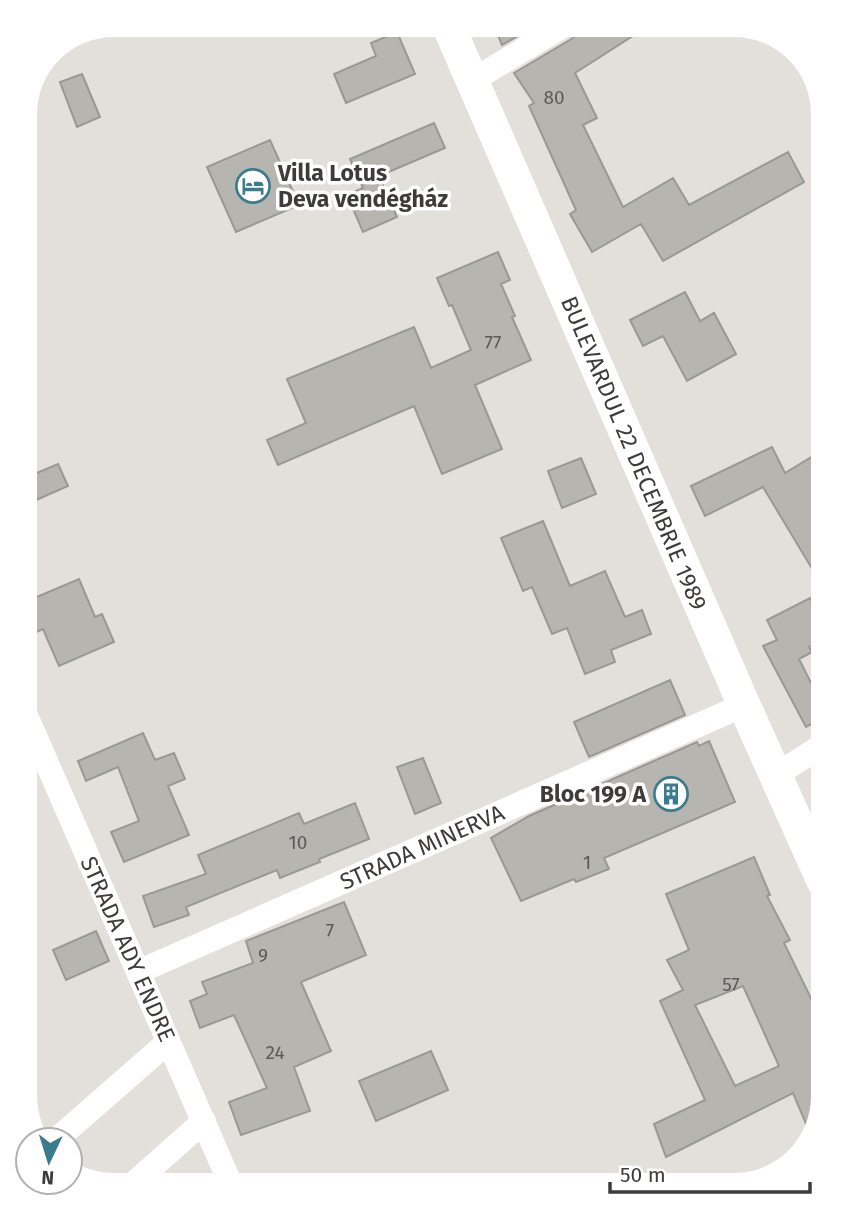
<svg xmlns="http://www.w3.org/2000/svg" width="848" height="1210" font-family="'Fira Sans',sans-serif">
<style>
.building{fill:#b7b5b0;stroke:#9a9894;stroke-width:2;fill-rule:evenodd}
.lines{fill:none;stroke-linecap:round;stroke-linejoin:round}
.street{stroke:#fff;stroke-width:24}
.secondary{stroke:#fff;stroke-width:33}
.labels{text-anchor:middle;stroke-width:7;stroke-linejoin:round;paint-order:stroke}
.number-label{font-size:19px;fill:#5c5a58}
.poi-label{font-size:23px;font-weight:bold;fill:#3e3c3b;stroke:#fff;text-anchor:start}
.street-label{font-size:23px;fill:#3e3c3b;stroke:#fff}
</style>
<rect width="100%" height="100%" fill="#e3dfdb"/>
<path class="building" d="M494,25H537L502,45Z
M580,25H650L575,73L597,118L583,125L623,207L673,178L689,205L788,152L804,182L663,261L641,224L592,252L570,214L576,210L529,106L534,103L514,73L573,38L578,32Z
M397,32L415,74L346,103L334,74L376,56L371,43Z
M82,74L100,117L77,127L60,82Z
M434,123L445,148L379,176L397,217L363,232L347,195L363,188L350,159Z
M270,140L299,205L236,232L207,167Z
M498,252L510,280L501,284L515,316L512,317L531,360L475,385L502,449L442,474L414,406L278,465L267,440L306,423L287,379L414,327L431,368L471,350L452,305L449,306L437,278Z
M685,292L700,321L714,313L736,354L687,381L663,336L643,346L630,320Z
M772,447L785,473L823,450V587L763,487L705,516L691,486Z
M581,458L596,494L562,508L548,471Z
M58,464L68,486L25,505V478Z
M543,521L570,586L605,571L625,617L642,610L651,634L611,650L615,662L585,674L567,628L552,634L532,587L523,591L501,538Z
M79,579L95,617L102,614L114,642L59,666L43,629L25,637V602Z
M810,598L823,624V639L809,647L812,652L799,659L823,707V718L806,727L763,646L777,640L767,620Z
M670,680L685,715L589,757L574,722Z
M143,733L155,760L174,753L185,779L168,786L189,835L124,862L111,832L139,821L118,767L86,781L78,761Z
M709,741L735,802L604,858L609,869L576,882L574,879L521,901L491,838L529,816L697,742L699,746Z
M423,758L441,803L415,814L397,767Z
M355,803L369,839L319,859L320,862L280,878L277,870L186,907L189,915L154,927L143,896L206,874L198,855L299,813L304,824Z
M754,857L770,895L767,896L790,940L784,943L823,1023V1096L812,1138L793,1093L666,1157L654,1124L705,1100L660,1001L683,990L667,960L689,950L666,894ZM743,986L779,1066L735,1086L695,1005Z
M344,902L366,955L301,982L331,1051L294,1067L310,1111L241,1135L229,1102L267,1088L234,1015L200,1028L190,1001L207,994L202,982L253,963L246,941Z
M96,931L109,961L66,980L53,950Z
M431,1051L448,1090L376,1121L359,1081Z"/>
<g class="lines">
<path class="street" d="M473,80L565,25
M25,713L231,1185
M776,775L823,745
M138,972L744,705
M56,1140L168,1042
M132,1185L204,1121"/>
<path class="secondary" d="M448,25L744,705L823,881"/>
</g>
<defs>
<g id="hotel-ring" transform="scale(1.75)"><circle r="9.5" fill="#fff" stroke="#3a7c8e" stroke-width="1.5"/><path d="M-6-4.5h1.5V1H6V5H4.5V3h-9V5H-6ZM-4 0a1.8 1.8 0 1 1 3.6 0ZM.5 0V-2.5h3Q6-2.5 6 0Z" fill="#3a7c8e"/></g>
<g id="building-ring" transform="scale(1.75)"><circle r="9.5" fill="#fff" stroke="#3a7c8e" stroke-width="1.5"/><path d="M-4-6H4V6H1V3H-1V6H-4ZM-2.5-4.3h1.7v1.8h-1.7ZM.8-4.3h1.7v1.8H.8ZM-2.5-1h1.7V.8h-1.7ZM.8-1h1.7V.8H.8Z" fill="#3a7c8e"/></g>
</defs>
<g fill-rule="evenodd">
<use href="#hotel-ring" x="253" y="186"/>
<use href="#building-ring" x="671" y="794"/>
</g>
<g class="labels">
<g class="number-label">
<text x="554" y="104">80</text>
<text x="493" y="349">77</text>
<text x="298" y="849">10</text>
<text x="587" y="869">1</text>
<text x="330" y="937">7</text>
<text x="263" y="962">9</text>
<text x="731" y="991">57</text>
<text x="275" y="1059">24</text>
</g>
<g class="poi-label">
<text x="278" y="181">Villa Lotus<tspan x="278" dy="26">Deva vendégház</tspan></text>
<text x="646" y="802" text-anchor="end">Bloc 199 A</text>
</g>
<g class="street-label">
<text transform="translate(634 453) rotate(67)" y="8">BULEVARDUL 22 DECEMBRIE 1989</text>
<text transform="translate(422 847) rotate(-24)" y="8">STRADA MINERVA</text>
<text transform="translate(128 949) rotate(66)" y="8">STRADA ADY ENDRE</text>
</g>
</g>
<path d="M0 0H848V1210H0ZM114 37H734A77 77 0 0 1 811 114V1096A77 77 0 0 1 734 1173H114A77 77 0 0 1 37 1096V114A77 77 0 0 1 114 37Z" fill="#fff" fill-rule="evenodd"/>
<g transform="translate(49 1161) rotate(184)"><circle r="33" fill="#ffffff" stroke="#b2b1b1" stroke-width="2"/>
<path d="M0-5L12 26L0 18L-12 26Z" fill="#3a7c8e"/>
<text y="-10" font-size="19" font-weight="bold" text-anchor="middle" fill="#3e3c3b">N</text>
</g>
<path d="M610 1182v10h200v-10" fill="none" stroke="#3e3c3b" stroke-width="3.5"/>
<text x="620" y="1182" font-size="21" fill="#3e3c3b" stroke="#ffffff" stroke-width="5" paint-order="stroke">50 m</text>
</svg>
